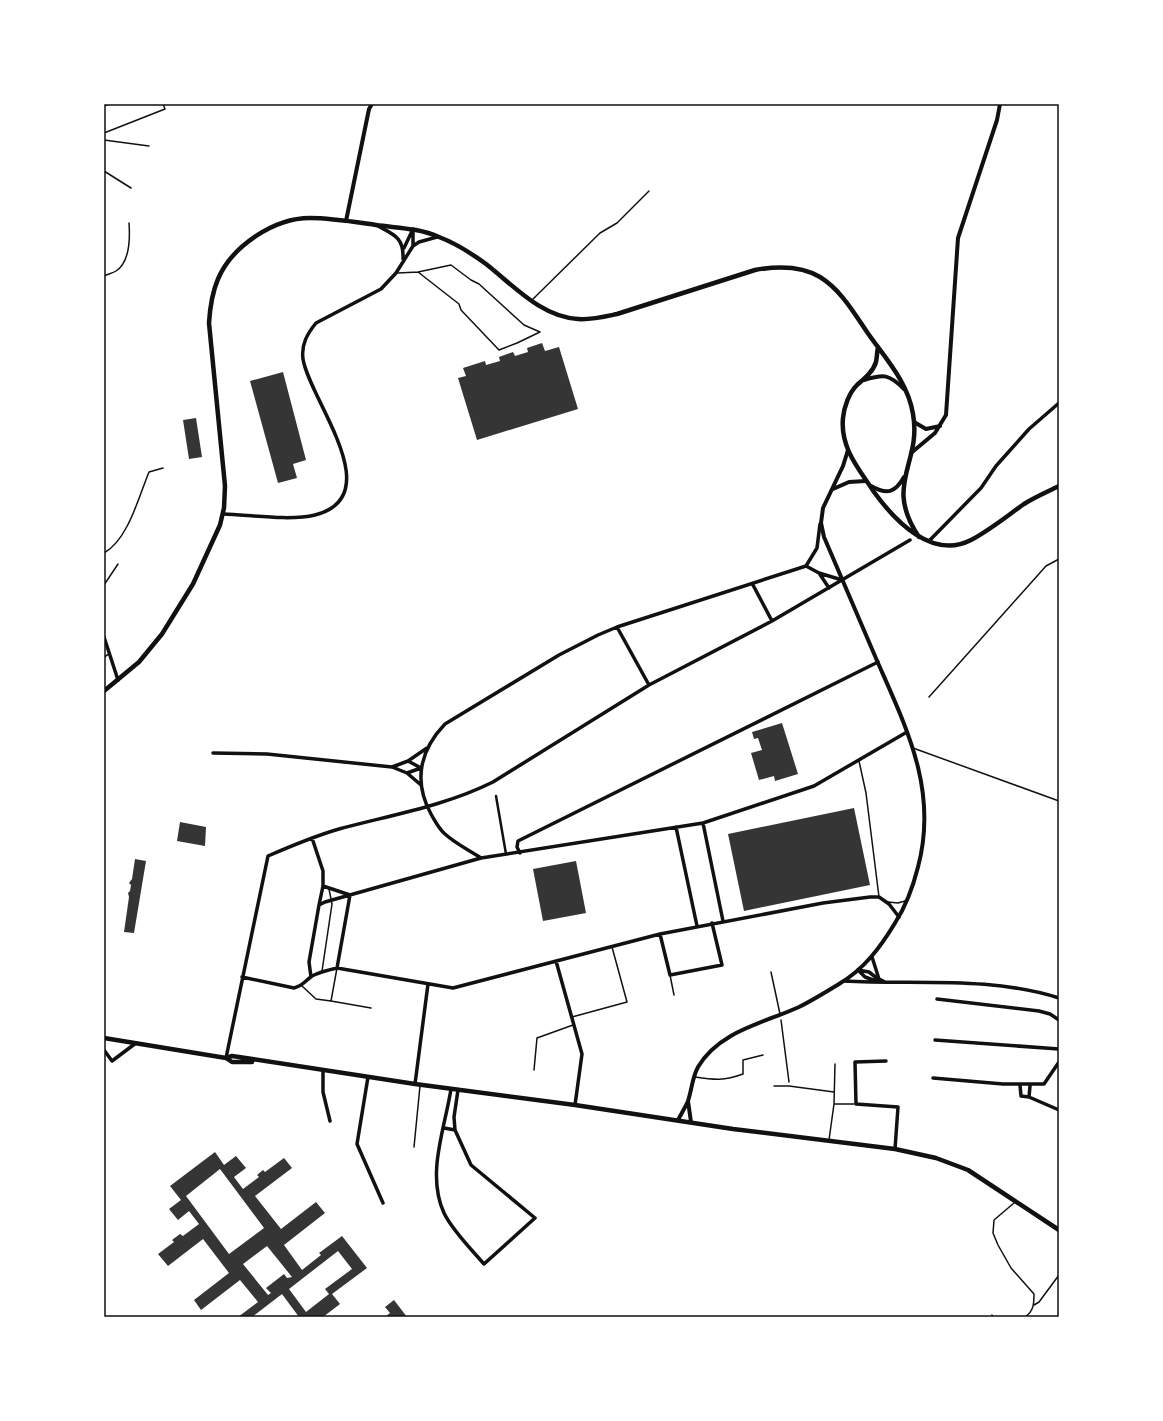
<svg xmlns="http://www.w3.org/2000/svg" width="1163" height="1421" font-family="'Nunito Sans',sans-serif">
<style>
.building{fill:#353535;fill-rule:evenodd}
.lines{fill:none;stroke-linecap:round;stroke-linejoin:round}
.path{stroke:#111;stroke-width:1.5}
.service{stroke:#111;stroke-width:1.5}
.pedestrian{stroke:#111;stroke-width:2.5}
.minor{stroke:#111;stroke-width:3.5}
.tertiary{stroke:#111;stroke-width:4}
.secondary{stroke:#111;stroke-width:4.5}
.neatline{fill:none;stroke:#111;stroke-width:1.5}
</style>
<rect width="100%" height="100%" fill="#fff"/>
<path class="building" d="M542,343L545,351L559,347L578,409L477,440L458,378L466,376L463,368L485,361L486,365L500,361L499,357L513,352L515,356L528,352L527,348Z
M283,372L306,460L293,464L297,478L278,483L250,381Z
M196,418L202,457L189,459L183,420Z
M782,723L798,774L775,781L774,776L759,780L751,753L762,750L758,738L754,739L752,732Z
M854,808L870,885L744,911L728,834Z
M180,822L206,827L205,846L177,841Z
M135,859L146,861L134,933L124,932L129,897L128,893L130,891L131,885L129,883L132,879Z
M576,861L586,913L543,921L533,869Z
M215,1152L224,1165L236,1156L246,1168L234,1177L243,1189L259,1177L257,1175L263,1170L265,1172L284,1158L292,1168L255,1196L281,1229L316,1202L325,1213L284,1245L302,1270L321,1255L319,1253L342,1236L367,1268L332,1294L340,1304L323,1317H299L282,1294L252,1317H238L258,1302L240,1280L201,1310L194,1300L229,1273L203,1239L168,1266L158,1254L174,1242L172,1240L180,1234L183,1236L199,1224L189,1211L178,1220L169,1209L181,1200L170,1186ZM220,1169L264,1228L229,1254L186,1196ZM267,1246L292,1277L287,1278L284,1274L266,1288L271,1293L268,1295L243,1264ZM338,1251L352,1269L325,1289L329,1294L306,1312L289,1289Z
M394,1300L407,1317H385L390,1313L385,1307Z"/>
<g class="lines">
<path class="path" d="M929,697L1046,566L1059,559
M781,1020L789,1082"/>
<path class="service" d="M104,106L109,104
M104,133L165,109L163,104
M104,140L149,146
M104,171L131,188
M451,265L471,280L479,284L524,325L540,332L517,343L499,350L461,310L459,304L418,272Z
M398,273L418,272
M104,276C108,274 113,273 116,271C130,262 130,237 129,223
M533,299L600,233L617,223L649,191
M104,553C128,540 139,496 149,472L163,468
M104,585L118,564
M104,657L109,654
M913,748L1059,801
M859,761L866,793L879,897
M888,902L898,903L905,901
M322,971L332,904L329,889
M771,972L780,1014
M670,975L674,995
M302,986L316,999L331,1001L337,968
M331,1001L371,1008
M572,1017L627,1002L612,947
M835,1064L834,1104H854
M534,1070L537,1038L573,1025
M695,1077C715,1080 724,1081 743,1074V1060L763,1055
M774,1086H789L834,1092
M829,1140L834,1104
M414,1147L420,1086
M1014,1203L994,1220L993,1233L998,1245L1011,1268L1034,1294C1034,1303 1034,1311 1025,1317
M1034,1305L1039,1302L1059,1275
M992,1315L993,1317"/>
<path class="pedestrian" d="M496,796L506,854"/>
<path class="minor" d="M378,226C395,235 404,238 403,259
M413,246V229
M404,248L413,229
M224,514C250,515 290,521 315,515C390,496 309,399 303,359C301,345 307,334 316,323L381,289L396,273L413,246L419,242L437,237
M929,541L981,488L996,466L1029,429L1059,403
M806,566L817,548L820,524
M819,573L829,588
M753,585L772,621
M617,627L649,685
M104,637L118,680
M213,753L267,754L392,767L407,773L421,785
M408,761L421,768
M392,767L408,761L427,748
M407,773L421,768
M703,823L723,921
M676,827L697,926
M312,838L323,871V886L350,895L337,968
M520,853L517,847L518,841L878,662
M481,858C469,850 456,844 445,834C439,829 435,821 431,814C413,781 420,750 445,724L559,655L598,635L617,627L806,566L819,573L842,580
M319,905L323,886
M660,934L670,975L722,965L712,923
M872,957L879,979L885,982
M556,961L582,1054L575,1105
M858,970L865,977L876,981
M858,970L869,972L878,979
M242,977L294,988C303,986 305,981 312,976C320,972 328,970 337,968L453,988L660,934L823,903L870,897H879L889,904L899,917
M311,977L309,962L319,905L325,902L481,858L703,823L814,786L907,732
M844,981C915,985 990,976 1059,998
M937,999L1039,1011L1050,1014L1059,1020
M935,1040L1059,1049
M104,1050L112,1061L136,1043
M226,1058L268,856C291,846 315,836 339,829C391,815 445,806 493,782L649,685L772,621L910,540
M886,1061L855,1062L856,1104L898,1107L895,1149
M323,1070V1092L330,1121
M368,1077L357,1144L383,1203
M933,1078L1003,1084H1044L1059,1062
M415,1084L428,984
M1020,1085L1021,1096L1029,1097L1059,1110
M451,1089C445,1128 426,1174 444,1213C452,1230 471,1249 484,1264L535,1218L471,1165L455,1130
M1029,1097L1030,1086
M444,1128L455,1130L454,1117L458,1090"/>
<path class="tertiary" d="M346,221L369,109L372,104
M864,380C884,374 889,374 904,389
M914,422L926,429L940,426
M911,453L935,433L946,415L958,238L997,120L1000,104
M871,486C887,495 895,493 904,477
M833,489L849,482L866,481
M688,1101L691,1122
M678,1120C681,1114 685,1108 688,1101C692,1089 692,1078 698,1067C719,1031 764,1023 799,1007C813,1000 826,992 839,984C864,969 880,948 895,923C906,906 913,887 918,867C938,792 908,731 878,663C860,621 842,579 824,537L821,523L823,508L843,466L848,450"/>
<path class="secondary" d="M878,347C877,352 877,357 876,362C873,372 864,379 857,385C849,393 844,407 843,418C840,448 859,469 874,492C895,521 932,560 971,540C990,530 1007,516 1024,504C1035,497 1047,492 1059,486
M104,691L139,662L162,634L193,584L220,525L224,508L225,486L209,323C210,307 212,293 218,279C232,246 274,218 310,218C332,218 355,222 376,225C397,228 419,228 439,237C455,243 471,253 486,264C513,285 541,317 578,319C591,320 603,317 617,314L755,270C777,266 800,265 820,277C841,290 854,313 867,332C885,358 908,382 913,414C922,464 883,484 919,537
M104,1038L226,1058L232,1062H252
M226,1058L232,1056L239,1057L415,1084L575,1105L733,1129L895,1149L936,1158L968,1170L1059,1230"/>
</g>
<rect width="1163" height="1421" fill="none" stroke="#ffffff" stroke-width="210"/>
<rect x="105" y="105" width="953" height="1211" class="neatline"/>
</svg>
